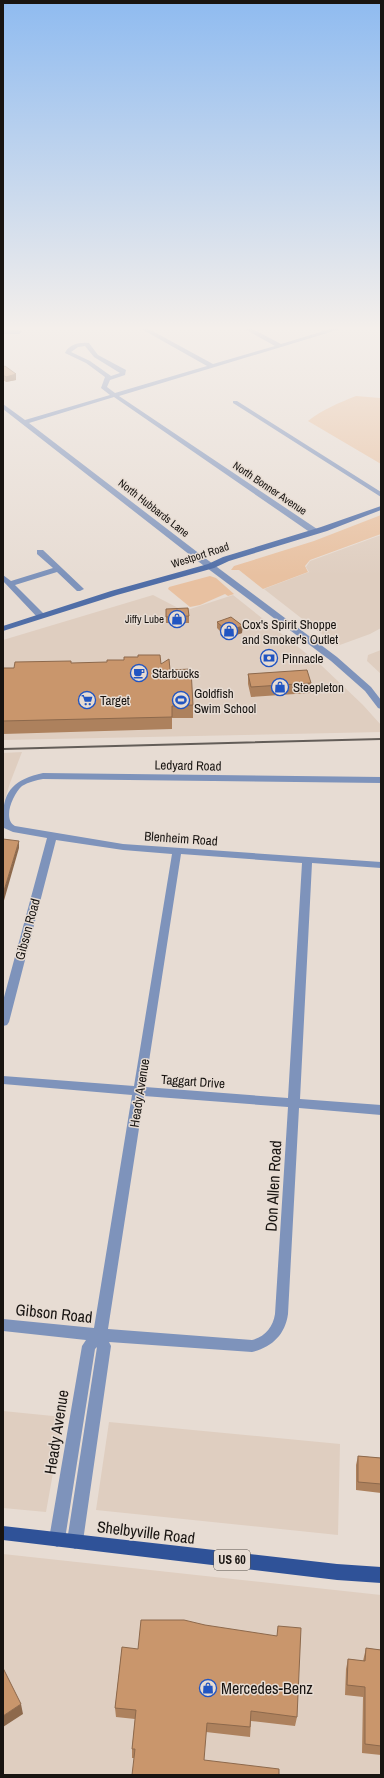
<svg xmlns="http://www.w3.org/2000/svg" width="384" height="1778" font-family="'Archivo Narrow',sans-serif">
<style>
.built{fill:#dfcec0}
.green{fill:#e8c1a1}
.lines{fill:none;stroke-linecap:round;stroke-linejoin:round}
.street{fill:#7e93bb;fill-rule:evenodd}
.secondary{fill:#506ea7;fill-rule:evenodd}
.primary{fill:#2f5298;fill-rule:evenodd}
.rail{stroke:#635d58;stroke-width:2}
.wall{fill:#ad815d}
.shaded-wall{fill:#8d694c}
.building{fill:#c9966c;stroke:#8d694c}
.labels{text-anchor:middle;stroke-width:3;stroke-linejoin:round;paint-order:stroke}
.far-street-label{font-size:11px;fill:#181411;stroke:#e7dcd3}
.far-poi-label{font-size:11px;fill:#181411;stroke:#e7dcd3;text-anchor:end}
.shield{fill:#e7dcd3;stroke:#56504b;stroke-width:1}
.shield-label{font-size:12px;font-weight:bold;fill:#181411}
.poi-label{font-size:13px;fill:#181411;stroke:#e7dcd3;text-anchor:start}
.street-label{font-size:13px;fill:#181411;stroke:#e7dcd3}
.near-street-label{font-size:16px;fill:#181411;stroke:#e7dcd3}
.near-poi-label{font-size:16px;fill:#181411;stroke:#e7dcd3;text-anchor:start}
</style>
<rect width="100%" height="100%" fill="#e7dcd3"/>
<path class="built" d="M381,535V628L370,634L337,646L264,589L309,572L306,567L310,561Z
M153,595L184,611L233,595L322,666L363,705L381,725V732L3,740V640Z
M381,650V674L367,661L368,655Z
M22,752L10,783L3,806V753Z
M3,1411L63,1417L46,1512L3,1508Z
M109,1422L340,1444L338,1535L96,1510Z
M3,1554L381,1595V1775H3Z"/>
<path class="green" d="M356,396L380,398L381,396V464L308,421C323,409 339,403 356,396Z
M381,515V534L310,560L305,566L308,572L263,589L239,570H231L234,566L314,541Z
M210,576L216,578L234,594L228,596L225,594L200,605L190,607L168,589L169,587Z"/>
<g class="lines">
<path class="street" d="M138,327H145L213,364L275,346L241,327H249L281,344L337,327H347L119,396L317,529V533H311L114,397L29,423L205,558L337,657L371,687L381,700V709L378,708L365,691L331,661L199,562L3,409V404L25,420L110,395L101,388L105,377L86,363L65,353C69,344 80,342 89,343L98,355L126,370L125,375L110,380L107,387L115,393L207,366ZM85,346L94,357L120,373L111,376L90,361L71,352L78,347Z
M3,330H19L22,332L19,334H3Z
M233,401H237L381,492V497L233,403Z
M37,550H43L84,589L80,591H77L57,572L15,585L44,614V618H38L3,581V575L11,581L53,568L37,554Z
M43,773L381,777V783L43,779C36,780 29,782 22,786C13,794 2,819 15,826L123,844L381,862V868L312,863L300,1099L381,1105V1115L299,1108L288,1314C285,1335 272,1347 252,1352L109,1342L111,1346L83,1541L80,1546L75,1549L70,1546L67,1541L97,1347L95,1349L65,1539L62,1544L57,1547L52,1544L49,1539L82,1346L86,1340L3,1331V1319L94,1328L132,1095L3,1084V1076L134,1086L172,854L123,850L56,840L9,1022L7,1025L3,1026V1001L47,838L13,832L4,828C0,794 11,780 43,773ZM181,854L302,863L288,1098L145,1087ZM144,1096L288,1107L275,1314C273,1327 265,1337 252,1340L108,1329Z"/>
<path class="secondary" d="M381,506V510L327,531L229,561L214,568L117,595L3,631V626L111,591L208,564L223,557L321,527Z"/>
<path class="primary" d="M3,1526L337,1564L381,1567V1583L337,1580L3,1540Z"/>
<path class="rail" d="M3,749L381,739"/>
</g>
<path class="wall" d="M3,367L16,380L6,382L3,380Z
M166,609L189,616V623H166Z
M217,622L242,633L227,638L217,628Z
M71,663L161,664L170,670L193,705V718H172V729L3,734V668H14Z
M248,674L311,683L310,693L251,697L248,684Z
M358,1456L381,1458V1493L356,1490V1465Z
M122,1647L297,1717L295,1726L251,1721L250,1737L206,1732L134,1758H132V1749L135,1719L116,1717L115,1708Z
M366,1648L381,1650V1755L362,1753L363,1697L345,1695L346,1669L348,1659L363,1661Z"/>
<path class="shaded-wall" d="M16,374V380L6,382V377Z
M243,626L242,633L227,638V631Z
M19,841V848L3,904V894Z
M21,1704L23,1714L3,1727V1716Z"/>
<path class="building" d="M5,366L16,374L6,377L3,375V367Z
M188,608L189,616L166,617V609Z
M231,617L243,626L227,631L217,622Z
M138,655H160L161,664L169,659L170,670L191,669L193,705L172,706V717L3,721V668H14L15,662L71,661V663L107,662V660H124V657H138Z
M307,670L311,683L251,687L248,674Z
M3,839L19,841L3,894Z
M358,1456L381,1458V1484L358,1482Z
M141,1620H184L205,1625L277,1636L278,1626L301,1628L297,1717L251,1711L250,1727L207,1723L204,1760L279,1769V1775H132L135,1749H132L136,1710L115,1708L122,1647L138,1649Z
M366,1648L381,1650V1746L365,1744V1687L347,1685L348,1659L365,1661Z
M3,1668L21,1704L3,1716Z"/>
<linearGradient id="sky" x2="0" y2="1"><stop stop-color="#8fbbf0"/><stop offset="0.57" stop-color="#f4efeb"/><stop offset="1" stop-color="#f4efeb" stop-opacity="0"/></linearGradient>
<rect width="384" height="576" fill="url(#sky)"/>
<defs>
<g id="shop-ring" transform="scale(0.9)"><circle r="9.5" fill="#e7dcd3" stroke="#2155c2" stroke-width="1.5"/><path d="M-5-2.5h2.3a2.7 3.5 0 0 1 5.4 0H5L5.5 6h-11ZM-1.5-2.5h3a1.5 2.3 0 0 0-3 0Z" fill="#2155c2"/></g>
<g id="bank-ring" transform="scale(0.9)"><circle r="9.5" fill="#e7dcd3" stroke="#2155c2" stroke-width="1.5"/><path d="M-6-4H6V4H-6ZM0-2.3a2.3 2.3 0 1 0 0 4.6a2.3 2.3 0 1 0 0-4.6Z" fill="#2155c2"/></g>
<g id="cafe-ring" transform="scale(0.9)"><circle r="9.5" fill="#e7dcd3" stroke="#2155c2" stroke-width="1.5"/><path d="M-5.5-4.5H6V0H3Q3 3.5 0 3.5H-2.5Q-5.5 3.5-5.5 0ZM3-3.2v2h1.7v-2ZM-6 4.5H4V6H-6Z" fill="#2155c2"/></g>
<g id="supermarket-ring" transform="scale(0.9)"><circle r="9.5" fill="#e7dcd3" stroke="#2155c2" stroke-width="1.5"/><path d="M-6-5.5h2.5l.6 2H6L4.5 2H-2.5L-4.4-4H-6ZM-1.5 3.2a1.3 1.3 0 1 0 .1 0ZM3 3.2a1.3 1.3 0 1 0 .1 0Z" fill="#2155c2"/></g>
<g id="stadium-ring" transform="scale(0.9)"><circle r="9.5" fill="#e7dcd3" stroke="#2155c2" stroke-width="1.5"/><path d="M0-5a6.5 5 0 1 0 0 10a6.5 5 0 1 0 0-10ZM-3.5-1.8h7v3.6h-7Z" fill="#2155c2"/></g>
</defs>
<g fill-rule="evenodd">
<use href="#shop-ring" x="177" y="619"/>
<use href="#shop-ring" x="229" y="631"/>
<use href="#bank-ring" x="269" y="658"/>
<use href="#cafe-ring" x="139" y="673"/>
<use href="#shop-ring" x="280" y="687"/>
<use href="#supermarket-ring" x="87" y="700"/>
<use href="#stadium-ring" x="181" y="700"/>
<use href="#shop-ring" x="208" y="1688"/>
</g>
<g class="labels">
<g class="far-street-label">
<text transform="translate(270 488) rotate(34)" y="4">North Bonner Avenue</text>
<text transform="translate(154 508) rotate(38)" y="4">North Hubbards Lane</text>
<text transform="translate(200 555) rotate(-18)" y="4">Westport Road</text>
</g>
<g class="far-poi-label">
<text x="164" y="623">Jiffy Lube</text>
</g>
<rect class="shield" x="214" y="1550" width="36" height="20" rx="3"/>
<g class="shield-label">
<text x="232" y="1564">US 60</text>
</g>
<g class="poi-label">
<text x="242" y="629">Cox's Spirit Shoppe<tspan x="242" dy="15">and Smoker's Outlet</tspan></text>
<text x="282" y="663">Pinnacle</text>
<text x="152" y="678">Starbucks</text>
<text x="293" y="692">Steepleton</text>
<text x="194" y="698">Goldfish<tspan x="194" dy="15">Swim School</tspan></text>
<text x="100" y="705">Target</text>
</g>
<g class="street-label">
<text transform="translate(188 765) rotate(1)" y="5">Ledyard Road</text>
<text transform="translate(181 838) rotate(4)" y="5">Blenheim Road</text>
<text transform="translate(27 929) rotate(-75)" y="5">Gibson Road</text>
<text transform="translate(193 1081) rotate(4)" y="5">Taggart Drive</text>
<text transform="translate(139 1093) rotate(-81)" y="5">Heady Avenue</text>
</g>
<g class="near-street-label">
<text transform="translate(273 1186) rotate(-87)" y="6">Don Allen Road</text>
<text transform="translate(54 1313) rotate(6)" y="6">Gibson Road</text>
<text transform="translate(56 1432) rotate(-81)" y="6">Heady Avenue</text>
<text transform="translate(146 1532) rotate(7)" y="6">Shelbyville Road</text>
</g>
<g class="near-poi-label">
<text x="221" y="1694">Mercedes-Benz</text>
</g>
</g>
<rect width="384" height="1778" fill="none" stroke="#181411" stroke-width="8"/>
</svg>
